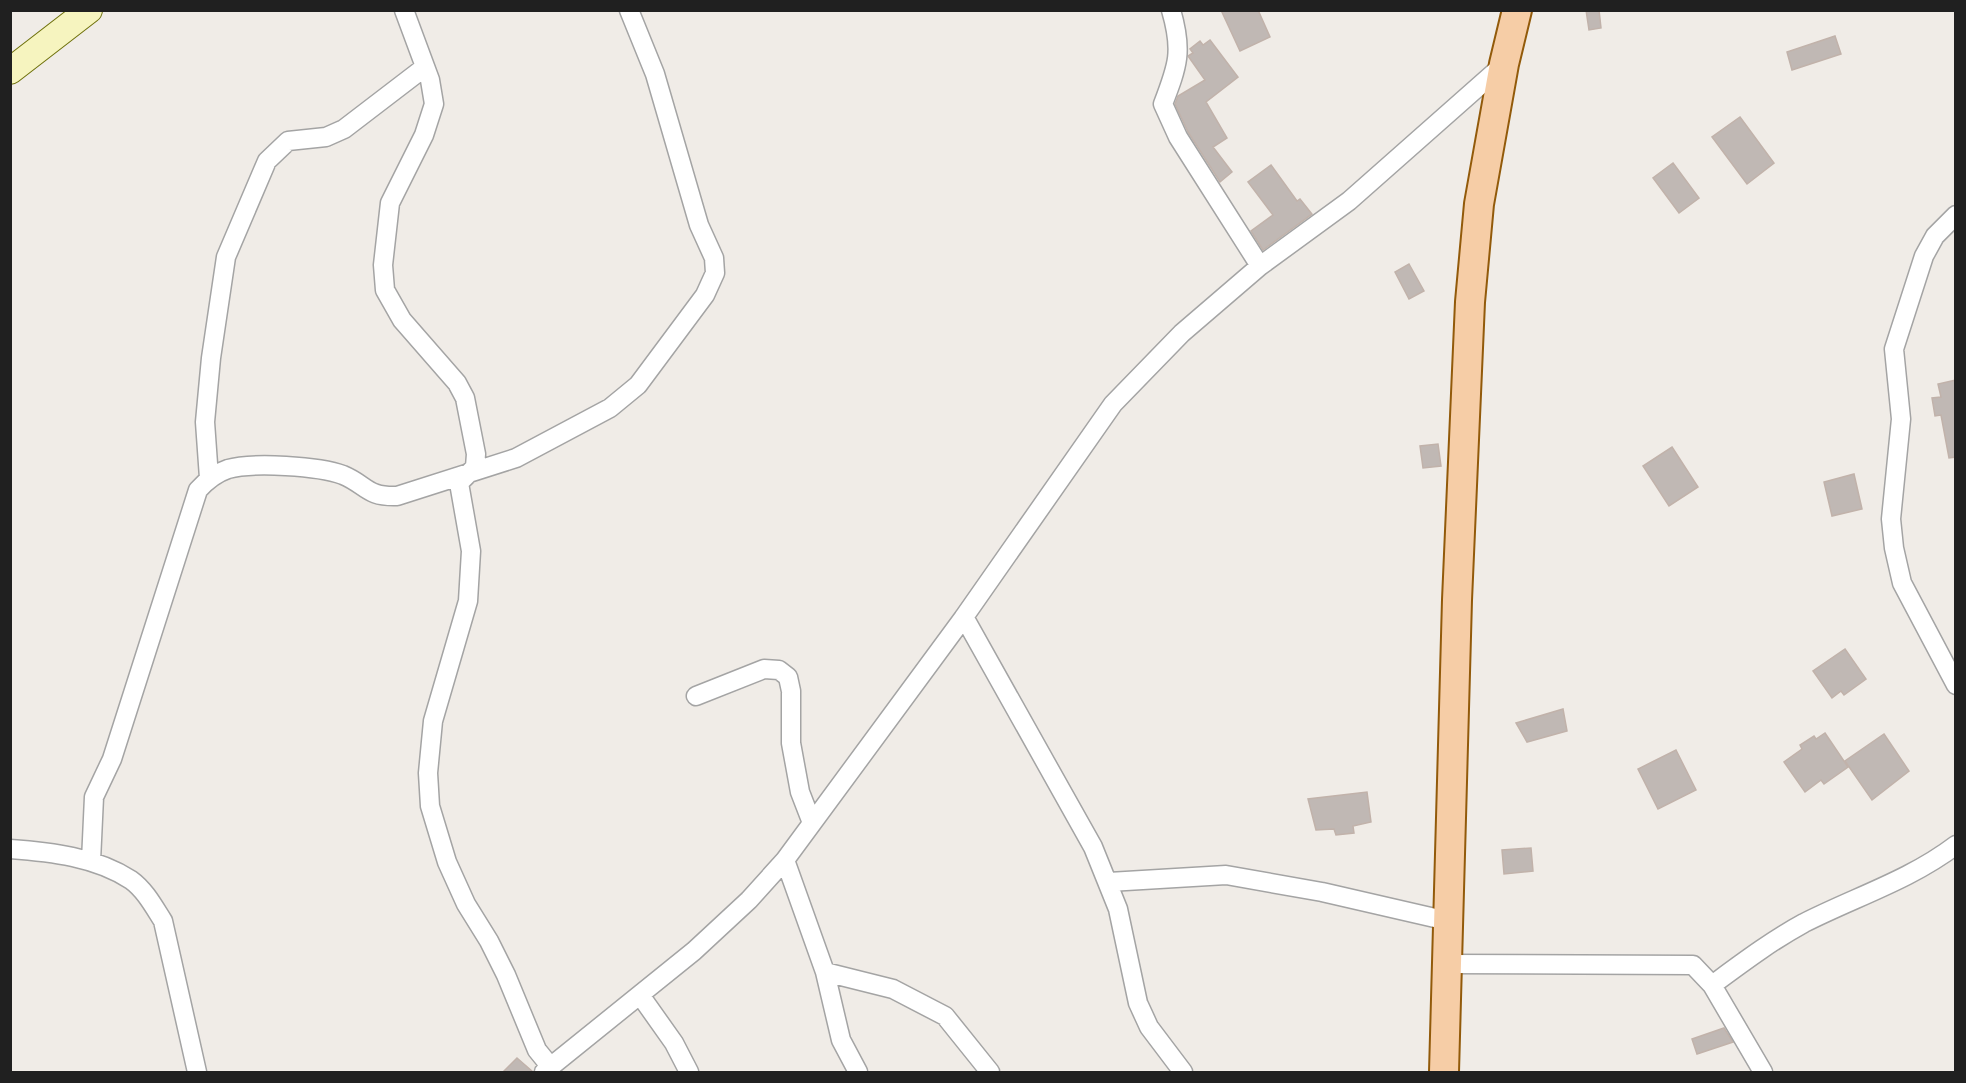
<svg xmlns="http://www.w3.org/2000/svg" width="1966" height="1083" font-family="Inter,sans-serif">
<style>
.building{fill:#c0b8b4;stroke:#c1b2aa;stroke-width:1.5}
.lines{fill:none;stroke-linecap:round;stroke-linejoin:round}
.street-casing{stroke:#a4a4a4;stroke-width:21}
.secondary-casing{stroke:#6f710c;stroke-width:28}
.primary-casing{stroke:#925a0a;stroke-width:32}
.street{stroke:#fff;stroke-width:18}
.secondary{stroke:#f6f4bf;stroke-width:26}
.primary{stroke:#f6cda6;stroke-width:28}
</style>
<rect width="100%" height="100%" fill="#f0ece7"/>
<path class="building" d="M1221,10H1258L1270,37L1240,51Z
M1586,10H1599L1601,28L1589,30Z
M1835,36L1841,54L1792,70L1787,52Z
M1210,40L1238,77L1206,102L1227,138L1213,147L1232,172L1220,182L1188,132L1175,104L1178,96L1205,80L1188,56L1193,53L1190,49L1200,41L1203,45Z
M1740,117L1774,163L1747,184L1712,137Z
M1673,163L1699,198L1679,213L1653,178Z
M1271,165L1297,201L1300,199L1312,214L1263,250L1251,231L1273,215L1248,182Z
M1409,264L1424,291L1409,299L1395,272Z
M1956,380V457L1949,458L1941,415L1935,416L1932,398L1941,397L1938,384Z
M1438,444L1441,466L1423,468L1420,446Z
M1672,447L1698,487L1669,506L1643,466Z
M1854,474L1862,509L1832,516L1824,482Z
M1845,649L1866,679L1844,695L1841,691L1832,698L1813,671Z
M1563,709L1567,731L1527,742L1516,723Z
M1825,733L1848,767L1824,784L1821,780L1805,792L1784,762L1802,749L1800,745L1814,736L1816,739Z
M1884,734L1909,771L1872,800L1845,761Z
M1676,750L1696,790L1658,809L1638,769Z
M1367,792L1371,822L1353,826L1354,833L1336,835L1334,829L1316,830L1308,799Z
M1531,848L1533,871L1504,874L1502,850Z
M1724,1028L1733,1042L1697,1054L1692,1039Z
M517,1058L533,1072H503Z"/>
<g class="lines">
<g class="street-casing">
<path id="street" d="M404,10L430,80L434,104L424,135L390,203L383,265L385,290L402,320L457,383L465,398L476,454L475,467L459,483L471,551L468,601L433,721L428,773L430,806L447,862L466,904L489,941L506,975L537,1050L550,1066
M1171,10C1183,51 1178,65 1163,104L1178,137L1260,266
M1956,215L1935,236L1924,256L1894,349L1901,419L1891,519L1894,548L1902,583L1956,685
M209,478L205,422L211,358L226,257L267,161L288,141L326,137L344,129L425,67
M964,617L1093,847L1118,909L1138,1003L1149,1027L1183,1072
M696,696L764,669L779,670L788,677L791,691V743L800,792L812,823
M10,849C51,852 96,857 131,880C145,890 154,907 163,921L197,1072
M785,860L825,972L841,1040L858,1072
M91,861L94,797L112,759L198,490C207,480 216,473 228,469C253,462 319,466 343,475C367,485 366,497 397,496L516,458L610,408L638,385L705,295L715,273L714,258L699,225L655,74L629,10
M1109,882L1226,875L1322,892L1448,921
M1447,964L1693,965L1712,985L1763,1072
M825,972L893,989L945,1016L990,1072
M1712,985C1742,963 1771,941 1804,923C1855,897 1910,880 1956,845
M640,995L674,1043L689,1072
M544,1072L694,951L749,900L785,860L964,617L1113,404L1182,333L1260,266L1349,201L1504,64"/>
</g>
<g class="secondary-casing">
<path id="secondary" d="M10,71L89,10"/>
</g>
<g class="primary-casing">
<path id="primary" d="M1444,1072L1457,600L1470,302L1479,204L1504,64L1517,10"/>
</g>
<use href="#street" class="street"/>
<use href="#secondary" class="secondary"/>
<use href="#primary" class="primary"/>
</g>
<rect width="1966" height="1083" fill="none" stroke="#202020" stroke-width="24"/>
</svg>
